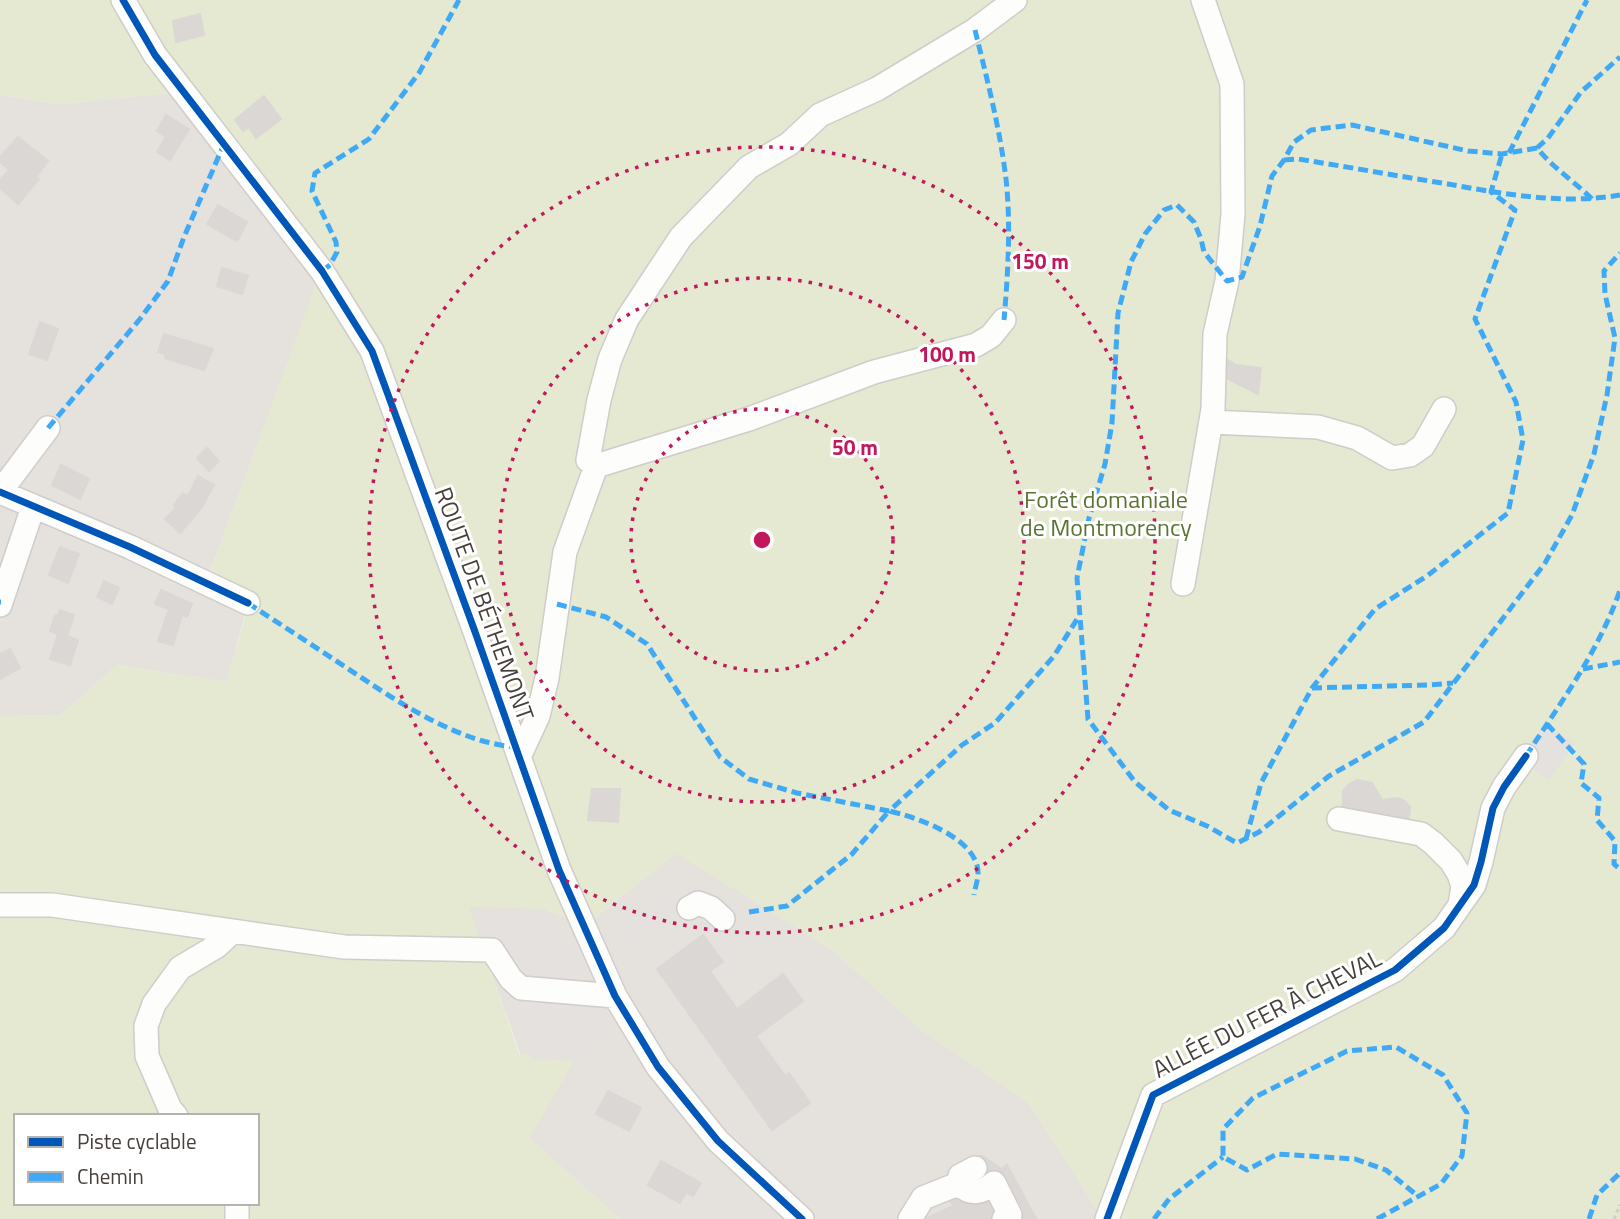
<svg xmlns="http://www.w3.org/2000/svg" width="1620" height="1219" font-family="'Titillium Web',sans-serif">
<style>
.residential{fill:#e5e1dd}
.green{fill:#e5e9d1;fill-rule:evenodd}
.parking{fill:#e4e1df}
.building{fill:#dad7d5;stroke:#dad7d4;stroke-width:2}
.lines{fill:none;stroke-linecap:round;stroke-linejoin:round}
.minor-casing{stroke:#cfccca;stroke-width:26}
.path{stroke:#d2cfcc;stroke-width:3.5;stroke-dasharray:3.5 3.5;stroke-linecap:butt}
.minor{stroke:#fdfdfc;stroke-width:23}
.quiet{stroke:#3fa9f5;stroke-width:5;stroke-dasharray:10 5;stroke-linecap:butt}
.cycleway-casing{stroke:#fff;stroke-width:11}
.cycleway{stroke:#0057b8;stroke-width:7}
.ring{fill:none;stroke:#c2185b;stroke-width:3.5;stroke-dasharray:3.5 7}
.labels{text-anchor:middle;stroke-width:6;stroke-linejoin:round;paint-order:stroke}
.park-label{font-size:24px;fill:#5c7433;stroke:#fff}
.street-label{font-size:24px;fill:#483f3b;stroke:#fff}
.centre{fill:#c2185b;stroke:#fff;stroke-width:3.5}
.ring-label{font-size:21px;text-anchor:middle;font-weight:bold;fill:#c2185b;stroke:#fff;stroke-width:6;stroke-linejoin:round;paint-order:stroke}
</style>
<rect width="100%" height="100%" fill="#f2f0ee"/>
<path class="residential" d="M181,92L322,271L206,582L248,603L227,682L117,665L61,715L0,716V95L60,104Z
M677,853L831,949L923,1031L1029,1103L1103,1219H620L529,1138L578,1053L520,1054L468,906L545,909L584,926Z"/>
<path class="green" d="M0,0H1620V1219H1103L1029,1103L923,1031L831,949L677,854L583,926L545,909L469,907L519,1054L579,1053L529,1138L620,1219H0V716L61,715L117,665L227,682L248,606L206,583L321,271L181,92L60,104L0,95ZM16,1116H257V1203H16Z"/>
<path class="parking" d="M26,585L42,592L33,616L16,608Z
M1545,723L1575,743L1549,780L1519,760Z
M670,892L678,906L624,947L619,931Z
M473,909L543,912L552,915L582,977L579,983L507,979L492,961Z
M716,923L748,961L737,972L746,981L736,990L723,975L731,966L719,957Z
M505,998L593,1000L607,1030L601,1046L588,1061L531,1059L514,1027Z"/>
<path class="building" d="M200,14L204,35L176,42L173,21Z
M264,96L281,119L256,138L249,127L243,131L235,120Z
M166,115L189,129L170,160L157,152L166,137L157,131Z
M18,137L48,161L36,177L39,179L18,204L0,188V180L9,170L0,162V157Z
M218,205L247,222L237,241L207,224Z
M222,268L248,276L242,294L217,286Z
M40,322L58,329L47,360L29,354Z
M164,334L213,349L204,370L165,358L166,354L158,352Z
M1228,360L1236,365L1261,368L1258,394L1228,379Z
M207,448L219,461L209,471L197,458Z
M61,465L89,479L80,499L52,485Z
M198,476L214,485L202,507L180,533L165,519L177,507L174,505L183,493L188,496Z
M60,547L79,554L68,583L49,575Z
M104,581L119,588L112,604L97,597Z
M161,590L192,604L187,617L182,615L173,645L158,641L169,609L155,604Z
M60,610L74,615L67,636L61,634L78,640L70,665L50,659L58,634L50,631L55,616L57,617Z
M10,649L20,668L0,679V654Z
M1357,780L1372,783L1382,800L1398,798L1405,801L1410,807L1409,818L1343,806V791L1348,785Z
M592,789H620L618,822L588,820Z
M703,935L723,962L710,971L737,1009L783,974L803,1001L756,1036L785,1076L789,1073L810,1103L772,1130L657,969Z
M608,1091L641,1108L629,1131L596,1114Z
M981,1156H983L1001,1169L1007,1165L1036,1219H1023V1209L1007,1177L1000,1171H988V1162Z
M661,1161L701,1183L693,1196L686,1192L680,1203L648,1185Z
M956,1200L970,1205L988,1203L993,1211L990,1219H926L953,1206L951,1202Z"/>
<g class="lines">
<g class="minor-casing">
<path id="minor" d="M123,0L155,55L322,271L372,351L474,629L559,870L615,996L658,1067L718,1141L802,1219
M1004,320L991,336L976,345L874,372L749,419L596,466L588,460L599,400L610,359L627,319L681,237L749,167L789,144L820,115L877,89L975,30L1015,0
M1211,422L1318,427L1357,438L1392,458L1410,455L1423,446L1444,409
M0,492L130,547L248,603
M0,492L48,428
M1183,584L1213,409L1215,334L1227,281L1233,214L1232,84L1203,0
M0,605L33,507
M519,757L538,716L547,678L565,552L596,466
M1339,819L1421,834L1433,843L1451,861L1459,874L1463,886L1460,905
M0,905H52L344,947L492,950L511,979L521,988L615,996
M689,908L698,903L711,908L723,919
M176,1116L170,1109L147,1056L146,1026L154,1004L180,968L217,946L233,931
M958,1184L960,1176L975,1168
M237,1203V1219
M910,1219L923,1198L958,1184C971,1195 980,1194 994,1183L1010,1215L1004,1219
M1107,1219L1153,1095L1395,970L1444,928L1474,885L1481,862L1493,808L1504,787L1526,756"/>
</g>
<path class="path" d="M1614,1219L1620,1205"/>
<use href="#minor" class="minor"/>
<path class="quiet" d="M975,30C987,79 1000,129 1006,179C1011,225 1008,273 1004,320
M1537,148L1502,154L1468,151L1352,125L1311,130L1294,142L1284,160L1272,176L1260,226L1242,277L1227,281L1204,252L1201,239L1194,222L1177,205L1164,210L1145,234L1131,262L1118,313L1112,423L1105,464L1089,518L1077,578L1088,719L1135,782L1169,810L1207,826L1237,843L1259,832L1329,776L1424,722L1545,563L1572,515L1594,454L1607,395L1615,338L1605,294L1604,271L1620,253
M1509,153L1587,0
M1284,160L1298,159C1348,167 1398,176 1448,184C1503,194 1564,205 1620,195
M1592,199C1574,181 1553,168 1537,148L1548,138L1581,92L1620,57
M322,271L330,265L337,252L336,242L312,191L315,173L369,139L419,73L459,0
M48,428L140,319L168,281L184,237L224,144
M0,602H1
M248,603C281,625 314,646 347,668C395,700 456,742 515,747
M557,604L606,617L647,644L720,757L749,779L797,793L889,811L962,745L995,723L1054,656L1079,616
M1583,669L1620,662
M1312,688L1428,685L1453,683
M1547,724L1584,764L1581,783L1599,798L1597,820L1615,841L1614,864L1620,869
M1526,756C1561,702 1599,651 1620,590
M1246,839L1261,783L1312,688L1375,609L1427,576L1508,513L1523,440L1516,402L1475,319L1515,210L1491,192L1502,154
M749,912L787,906L852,854L889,811C916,817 978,838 978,873C978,880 975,888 974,895
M1154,1219L1169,1199L1223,1157
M1377,1219L1441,1184L1462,1156L1467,1113L1443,1075L1396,1047L1347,1051L1253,1098L1223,1129V1157L1247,1170L1277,1154L1355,1159L1386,1170L1419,1197
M1589,1219L1597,1195L1620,1173"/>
<g class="cycleway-casing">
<path id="cycleway" d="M123,0L155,55L322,271L372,351L474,629L559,870L615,996L658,1067L718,1141L802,1219
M0,492L130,547L248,603
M1107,1219L1153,1095L1395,970L1444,928L1474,885L1481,862L1493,808L1504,787L1526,756"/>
</g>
<use href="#cycleway" class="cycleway"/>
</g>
<g class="ring">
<circle cx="762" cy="540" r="131"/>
<circle cx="762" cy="540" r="262"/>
<circle cx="762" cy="540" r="393"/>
</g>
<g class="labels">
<g class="park-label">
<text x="1106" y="508">Forêt domaniale<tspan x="1106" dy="28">de Montmorency</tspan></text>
</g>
<g class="street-label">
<text transform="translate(484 604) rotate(70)" y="8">ROUTE DE BÉTHEMONT</text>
<text transform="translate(1267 1014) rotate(-27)" y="8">ALLÉE DU FER À CHEVAL</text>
</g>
</g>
<circle cx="762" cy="540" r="10" class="centre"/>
<g class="ring-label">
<text x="1040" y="269">150 m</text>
<text x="947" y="362">100 m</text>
<text x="855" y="455">50 m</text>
</g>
<rect x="14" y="1114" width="245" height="91" fill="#ffffff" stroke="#b6b2b1" stroke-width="2"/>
<rect x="28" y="1137" width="35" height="10" fill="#0057b8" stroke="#b6b2b1" stroke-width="2"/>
<text x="77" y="1149" font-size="21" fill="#483f3b">Piste cyclable</text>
<rect x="28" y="1172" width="35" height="10" fill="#3fa9f5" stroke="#b6b2b1" stroke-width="2"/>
<text x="77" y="1184" font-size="21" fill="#483f3b">Chemin</text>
</svg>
